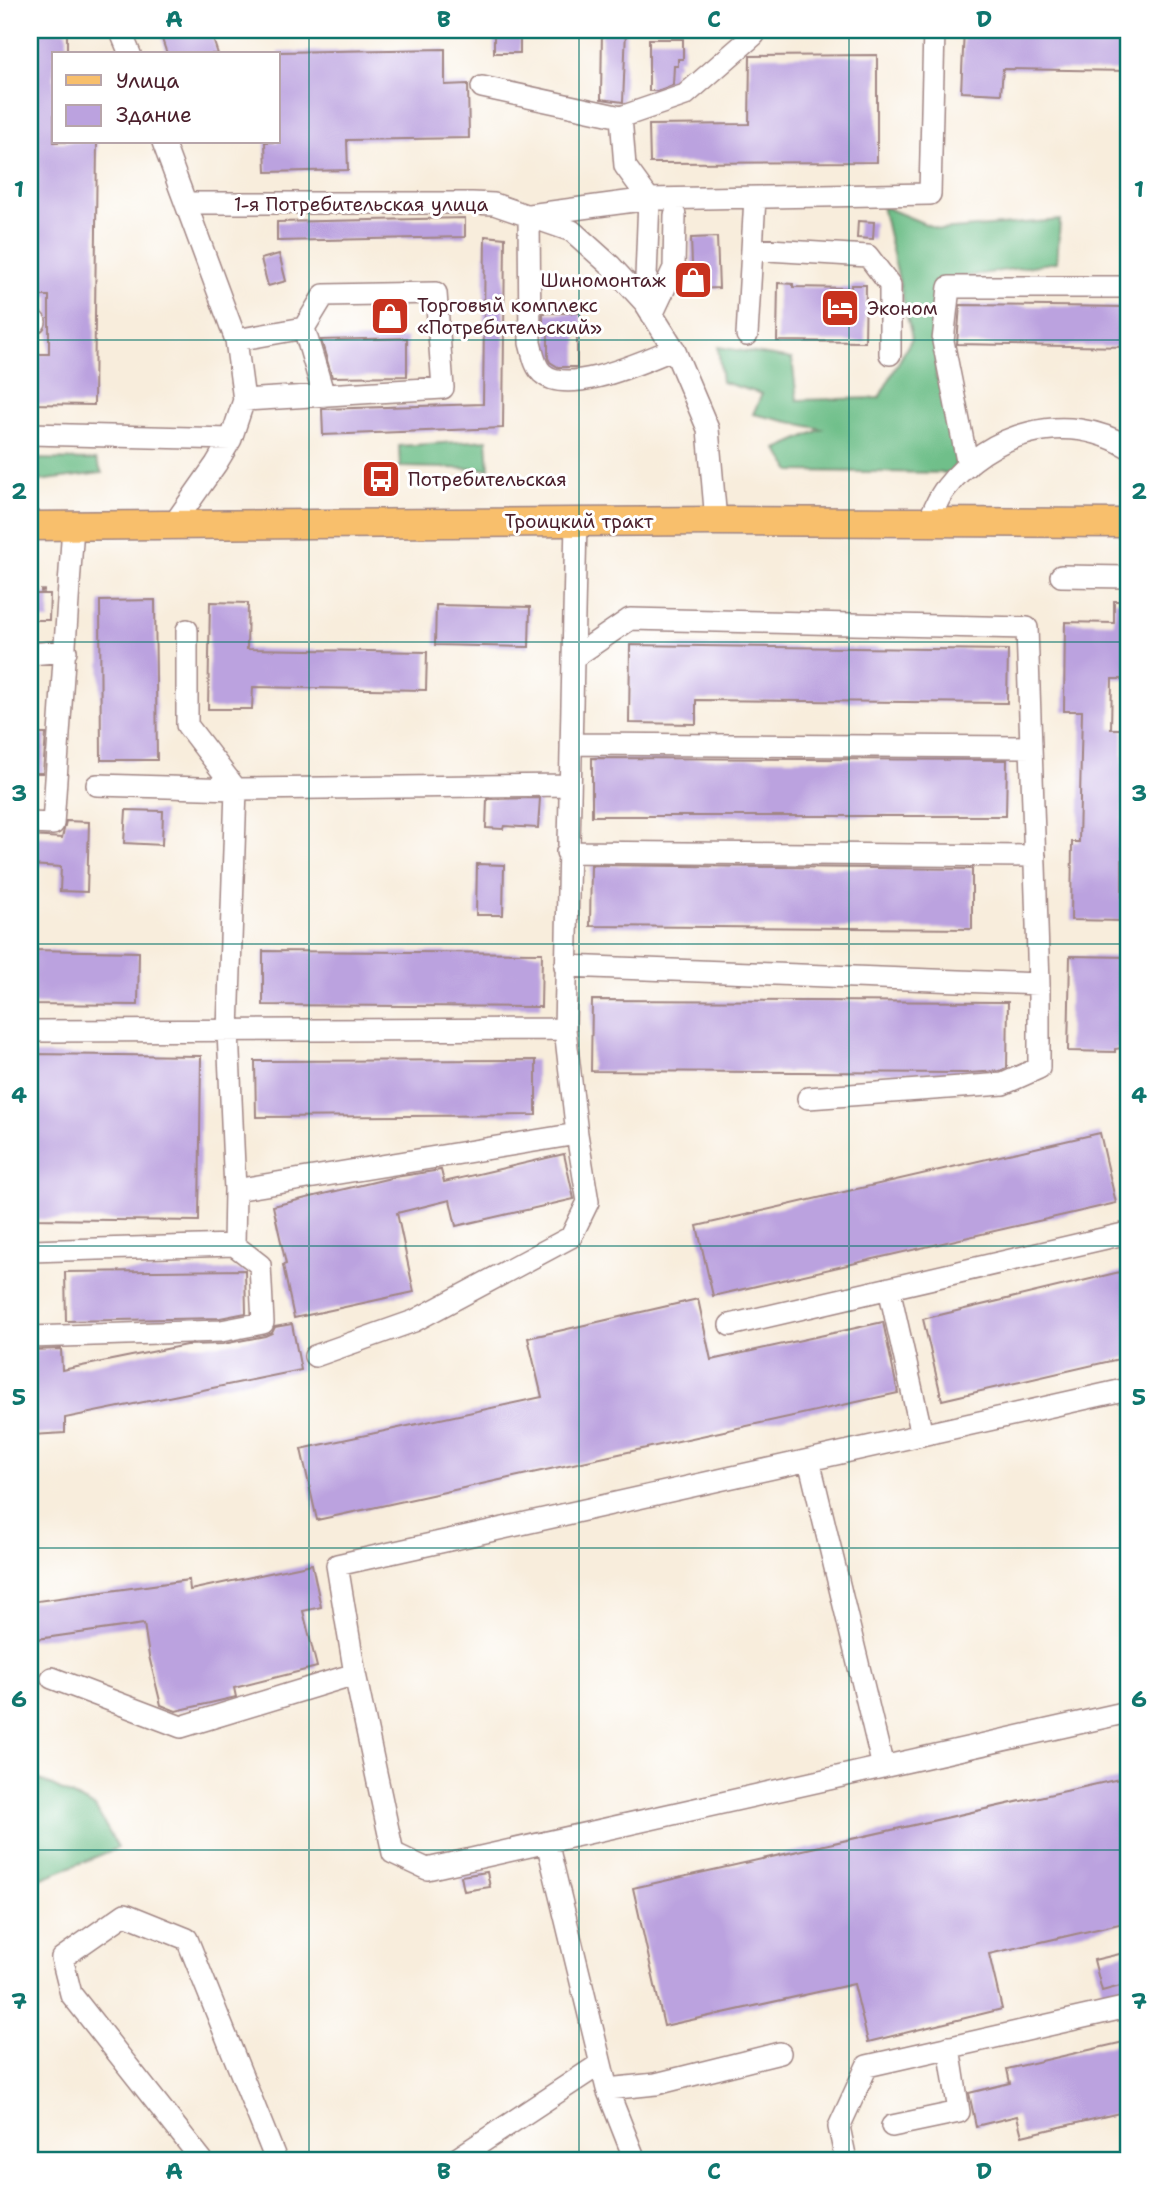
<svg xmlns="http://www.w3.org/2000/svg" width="1158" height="2190" font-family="'Shantell Sans',sans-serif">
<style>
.forest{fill:#6fbf8a;stroke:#5c6f5a;stroke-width:2}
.building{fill:#bba2df}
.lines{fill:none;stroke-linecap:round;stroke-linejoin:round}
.minor-casing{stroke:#a18684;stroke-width:24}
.major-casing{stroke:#a18684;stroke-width:31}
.path{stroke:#a18684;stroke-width:3.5;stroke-dasharray:5 5;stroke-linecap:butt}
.minor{stroke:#fff;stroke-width:21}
.major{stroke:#f8bf6c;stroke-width:28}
.grid{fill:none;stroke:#0f766e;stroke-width:2;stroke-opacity:0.55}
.labels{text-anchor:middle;stroke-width:6;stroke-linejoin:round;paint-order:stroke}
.street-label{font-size:19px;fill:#4a1f2b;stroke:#fff}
.poi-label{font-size:19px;fill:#4a1f2b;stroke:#fff;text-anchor:start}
.neatline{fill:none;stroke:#0f766e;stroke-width:2.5}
.grid-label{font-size:23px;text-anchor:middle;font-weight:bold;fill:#0f766e}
</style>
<rect width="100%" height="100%" fill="#fff"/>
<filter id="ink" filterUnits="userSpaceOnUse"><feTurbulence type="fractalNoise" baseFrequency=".0143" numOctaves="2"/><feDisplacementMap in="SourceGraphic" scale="14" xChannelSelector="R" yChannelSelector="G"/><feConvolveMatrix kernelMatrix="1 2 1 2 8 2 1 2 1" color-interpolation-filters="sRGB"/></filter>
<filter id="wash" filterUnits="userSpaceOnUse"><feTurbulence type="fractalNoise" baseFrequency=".00686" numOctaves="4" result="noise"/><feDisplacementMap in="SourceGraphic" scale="28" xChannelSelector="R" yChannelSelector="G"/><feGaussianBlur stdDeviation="1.57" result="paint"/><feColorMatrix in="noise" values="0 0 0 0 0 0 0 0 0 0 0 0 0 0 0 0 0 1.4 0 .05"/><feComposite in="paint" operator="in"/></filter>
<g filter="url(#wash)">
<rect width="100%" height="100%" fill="#f8eddc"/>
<path class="forest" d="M882,206L940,230L1060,220L1057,262L936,281V378L964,408L954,473L791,471L777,449L822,429L753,414L762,394L722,382L718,347L792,359L797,400L879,398L912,338Z
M487,440L489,469L400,467L399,446Z
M30,459L96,460L102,473L30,482Z
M30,1775L95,1807L118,1848L30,1883Z"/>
<g id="blocks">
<path class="building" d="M30,30L67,31V54H54V142H97L94,405L30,404V354H49V296H30Z
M159,30H210L218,54H167Z
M494,30H520V53H494Z
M602,30H626L623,102L601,99Z
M964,30H1128V71L1003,69L1001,94L961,92Z
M649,39H683V59H678V66H674L673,85L657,91H649Z
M445,49V85L468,84L469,138L347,140L348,170L266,172L265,142H278V52Z
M877,55V162L650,163L649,125L749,124L750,56Z
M465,218V237L277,241V222Z
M858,221L874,222L873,239L857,238Z
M485,236L505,238L503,428L323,435L322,409L483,404Z
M717,237L719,288L693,289L691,238Z
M279,254L286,281L268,286L261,259Z
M778,283L793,284V287L851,288V285H866L865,342L777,341Z
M960,305L1128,307V347L957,344Z
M543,313H581L582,331H577V367H558L550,362L548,358V331H543Z
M407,338V376L332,377L321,340Z
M30,594H50L49,620H30Z
M155,600L157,760H101L100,601Z
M1114,601H1128V679H1112L1111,729H1123L1122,921L1071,920L1072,842H1079L1082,711H1064L1065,622L1114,623Z
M210,602L248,603L247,649L427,652L426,690L253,687L252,709H208Z
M436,605L530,607L529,647L435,645Z
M630,645L1008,650L1007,703L696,700V724L629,723Z
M30,734H46L43,773H30Z
M592,758L1007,760L1006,816H592Z
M540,798L538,828L504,826L503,829L486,828L487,799Z
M126,810L163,811L162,845L124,843Z
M66,821L89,822L87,892L60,891L61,867L30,865V836L62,838Z
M477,864L504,865L503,915H476Z
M591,865L972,869V929L590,926Z
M30,950L139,952L138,1005L30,1004Z
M263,951L542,953L541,1007L263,1005Z
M1070,956L1128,957V1047L1115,1049V1052L1068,1051Z
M592,1000L1008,1002L1007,1068L1000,1071L968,1073L591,1071Z
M30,1054L201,1056L199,1221L30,1219Z
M536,1060V1115L256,1117L255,1061Z
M1100,1133L1116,1203L713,1296L697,1226Z
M564,1154L574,1199L456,1226L450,1200L397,1213L414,1292L294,1318L283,1265L286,1264L273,1206L395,1177L441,1170L444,1182Z
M245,1270L246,1313L220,1318L66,1321L65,1272Z
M1128,1270V1357L942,1400L923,1319Z
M698,1299L711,1360L883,1322L898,1393L317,1520L301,1449L542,1397L528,1338Z
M292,1324L301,1370L65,1418V1433L32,1435L30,1350L61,1349L62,1370L186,1345L223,1344L265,1336L272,1333L275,1327Z
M312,1564L321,1607L303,1611L317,1667L234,1688L236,1697L176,1711L161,1705L149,1656L144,1624L30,1640V1602L189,1580L190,1590Z
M1128,1777V1922L989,1954L1002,2009L868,2042L854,1984L664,2026L633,1888Z
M487,1872L490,1887L464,1891L461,1876Z
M1128,1952V1984L1102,1991L1094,1960Z
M1128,2041V2111L1022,2136L1017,2116L976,2126L969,2093L1010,2083L1007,2069Z"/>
</g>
</g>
<g filter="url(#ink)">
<use href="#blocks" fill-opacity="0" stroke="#a18684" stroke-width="2"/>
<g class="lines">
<g class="minor-casing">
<path id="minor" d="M120,30L130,54
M482,87L621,117
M163,142L236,340L244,400L231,439L216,464L173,525
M187,203H472L494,204L572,231L611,266L645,303L674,349L708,429L716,521
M752,249L868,256L890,285V354
M645,303L649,199L930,194L934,30
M652,315L674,268L675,215
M30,322H35
M304,328L324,396
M747,335L755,198
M236,340L304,328L324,295L436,293L443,388L244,400
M674,349C646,360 568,397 542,373C534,365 533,353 530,343L529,215L649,199L625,166L621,117L685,95L754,35
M30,434L231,439
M968,466L943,341L949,287H1128
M928,521C934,511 938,497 946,488C989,432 1066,410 1128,447
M1061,576L1128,577
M30,654L66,651
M573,658L630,619L1027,628L1039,984V1068L1003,1084L808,1098
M571,744L1031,747
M97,785L236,789L570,785
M30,823L53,824L73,526
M567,852L1035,856
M565,966L1039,984
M30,1031L565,1029
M235,1190L577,1134
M30,1251L234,1245L235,1190L228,1031L236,789L187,725V630
M889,1288L922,1435
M730,1325L1128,1233
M30,1337L221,1331L263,1323L260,1265L234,1245
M315,1356L414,1321L571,1237L588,1202L577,1134L565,1029L576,521
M1128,1389L337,1565L355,1674L393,1853L427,1869L1128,1712
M809,1460L883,1767
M52,1678L181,1727L355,1674
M547,1842L607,2089L656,2084L780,2053
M607,2089L635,2160
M892,2126L959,2112L949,2047
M202,2160L71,1994L62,1958L125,1914L187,1939L276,2160
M455,2160L600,2064
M846,2160L839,2127L867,2066L1128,2007"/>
</g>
<g class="major-casing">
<path id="major" d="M30,526L716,521L1128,523"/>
</g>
<path class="path" d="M30,591H49"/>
<use href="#minor" class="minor"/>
<use href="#major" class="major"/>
</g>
</g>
<path class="grid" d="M309,30V2160M579,30V2160M849,30V2160M30,340H1128M30,642H1128M30,944H1128M30,1246H1128M30,1548H1128M30,1850H1128"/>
<defs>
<g id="shop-square" transform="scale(2.0125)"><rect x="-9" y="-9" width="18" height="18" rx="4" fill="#c8321e" stroke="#fff"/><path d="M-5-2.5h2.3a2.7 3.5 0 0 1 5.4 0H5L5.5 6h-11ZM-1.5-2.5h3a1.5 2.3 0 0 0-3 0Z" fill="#fff"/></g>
<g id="hotel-square" transform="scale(2.0125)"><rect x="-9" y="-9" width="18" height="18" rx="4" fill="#c8321e" stroke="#fff"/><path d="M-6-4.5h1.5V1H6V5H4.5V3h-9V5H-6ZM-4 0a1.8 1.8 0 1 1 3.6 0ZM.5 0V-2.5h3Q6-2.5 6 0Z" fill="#fff"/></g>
<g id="bus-square" transform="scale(2.0125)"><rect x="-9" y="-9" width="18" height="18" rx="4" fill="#c8321e" stroke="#fff"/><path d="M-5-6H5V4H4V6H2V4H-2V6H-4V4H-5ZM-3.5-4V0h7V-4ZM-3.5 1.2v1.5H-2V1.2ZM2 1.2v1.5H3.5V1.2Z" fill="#fff"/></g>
</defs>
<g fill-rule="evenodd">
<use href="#shop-square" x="693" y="280"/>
<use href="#hotel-square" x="840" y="308"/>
<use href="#shop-square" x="390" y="316"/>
<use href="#bus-square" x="381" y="479"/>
</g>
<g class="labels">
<g class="street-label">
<text x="361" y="211">1-я Потребительская улица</text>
<text x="579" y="528">Троицкий тракт</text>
</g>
<g class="poi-label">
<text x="666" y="287" text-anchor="end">Шиномонтаж</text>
<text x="417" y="312">Торговый комплекс<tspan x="417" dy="22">«Потребительский»</tspan></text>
<text x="867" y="315">Эконом</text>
<text x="408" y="486">Потребительская</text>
</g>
</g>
<rect width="1158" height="2190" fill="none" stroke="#fff" stroke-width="77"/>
<rect x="52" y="52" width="228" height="91" fill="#ffffff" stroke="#b7a5aa" stroke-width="2"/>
<rect x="66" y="75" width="35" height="10" fill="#f8bf6c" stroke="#b7a5aa" stroke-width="2"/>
<text x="116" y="88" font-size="21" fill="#4a1f2b">Улица</text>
<rect x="66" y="105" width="35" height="21" fill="#bba2df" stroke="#b7a5aa" stroke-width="2"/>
<text x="116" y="122" font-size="21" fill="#4a1f2b">Здание</text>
<rect x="38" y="38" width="1082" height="2114" class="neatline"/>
<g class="grid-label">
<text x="174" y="27">A</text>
<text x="444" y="27">B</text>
<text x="714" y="27">C</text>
<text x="984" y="27">D</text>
<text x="19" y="197">1</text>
<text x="1139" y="197">1</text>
<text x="19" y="499">2</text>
<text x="1139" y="499">2</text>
<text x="19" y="801">3</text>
<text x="1139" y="801">3</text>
<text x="19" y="1103">4</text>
<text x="1139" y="1103">4</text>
<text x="19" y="1405">5</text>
<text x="1139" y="1405">5</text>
<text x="19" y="1707">6</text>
<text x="1139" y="1707">6</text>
<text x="19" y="2009">7</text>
<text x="1139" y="2009">7</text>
<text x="174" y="2179">A</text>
<text x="444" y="2179">B</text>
<text x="714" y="2179">C</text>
<text x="984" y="2179">D</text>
</g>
</svg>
